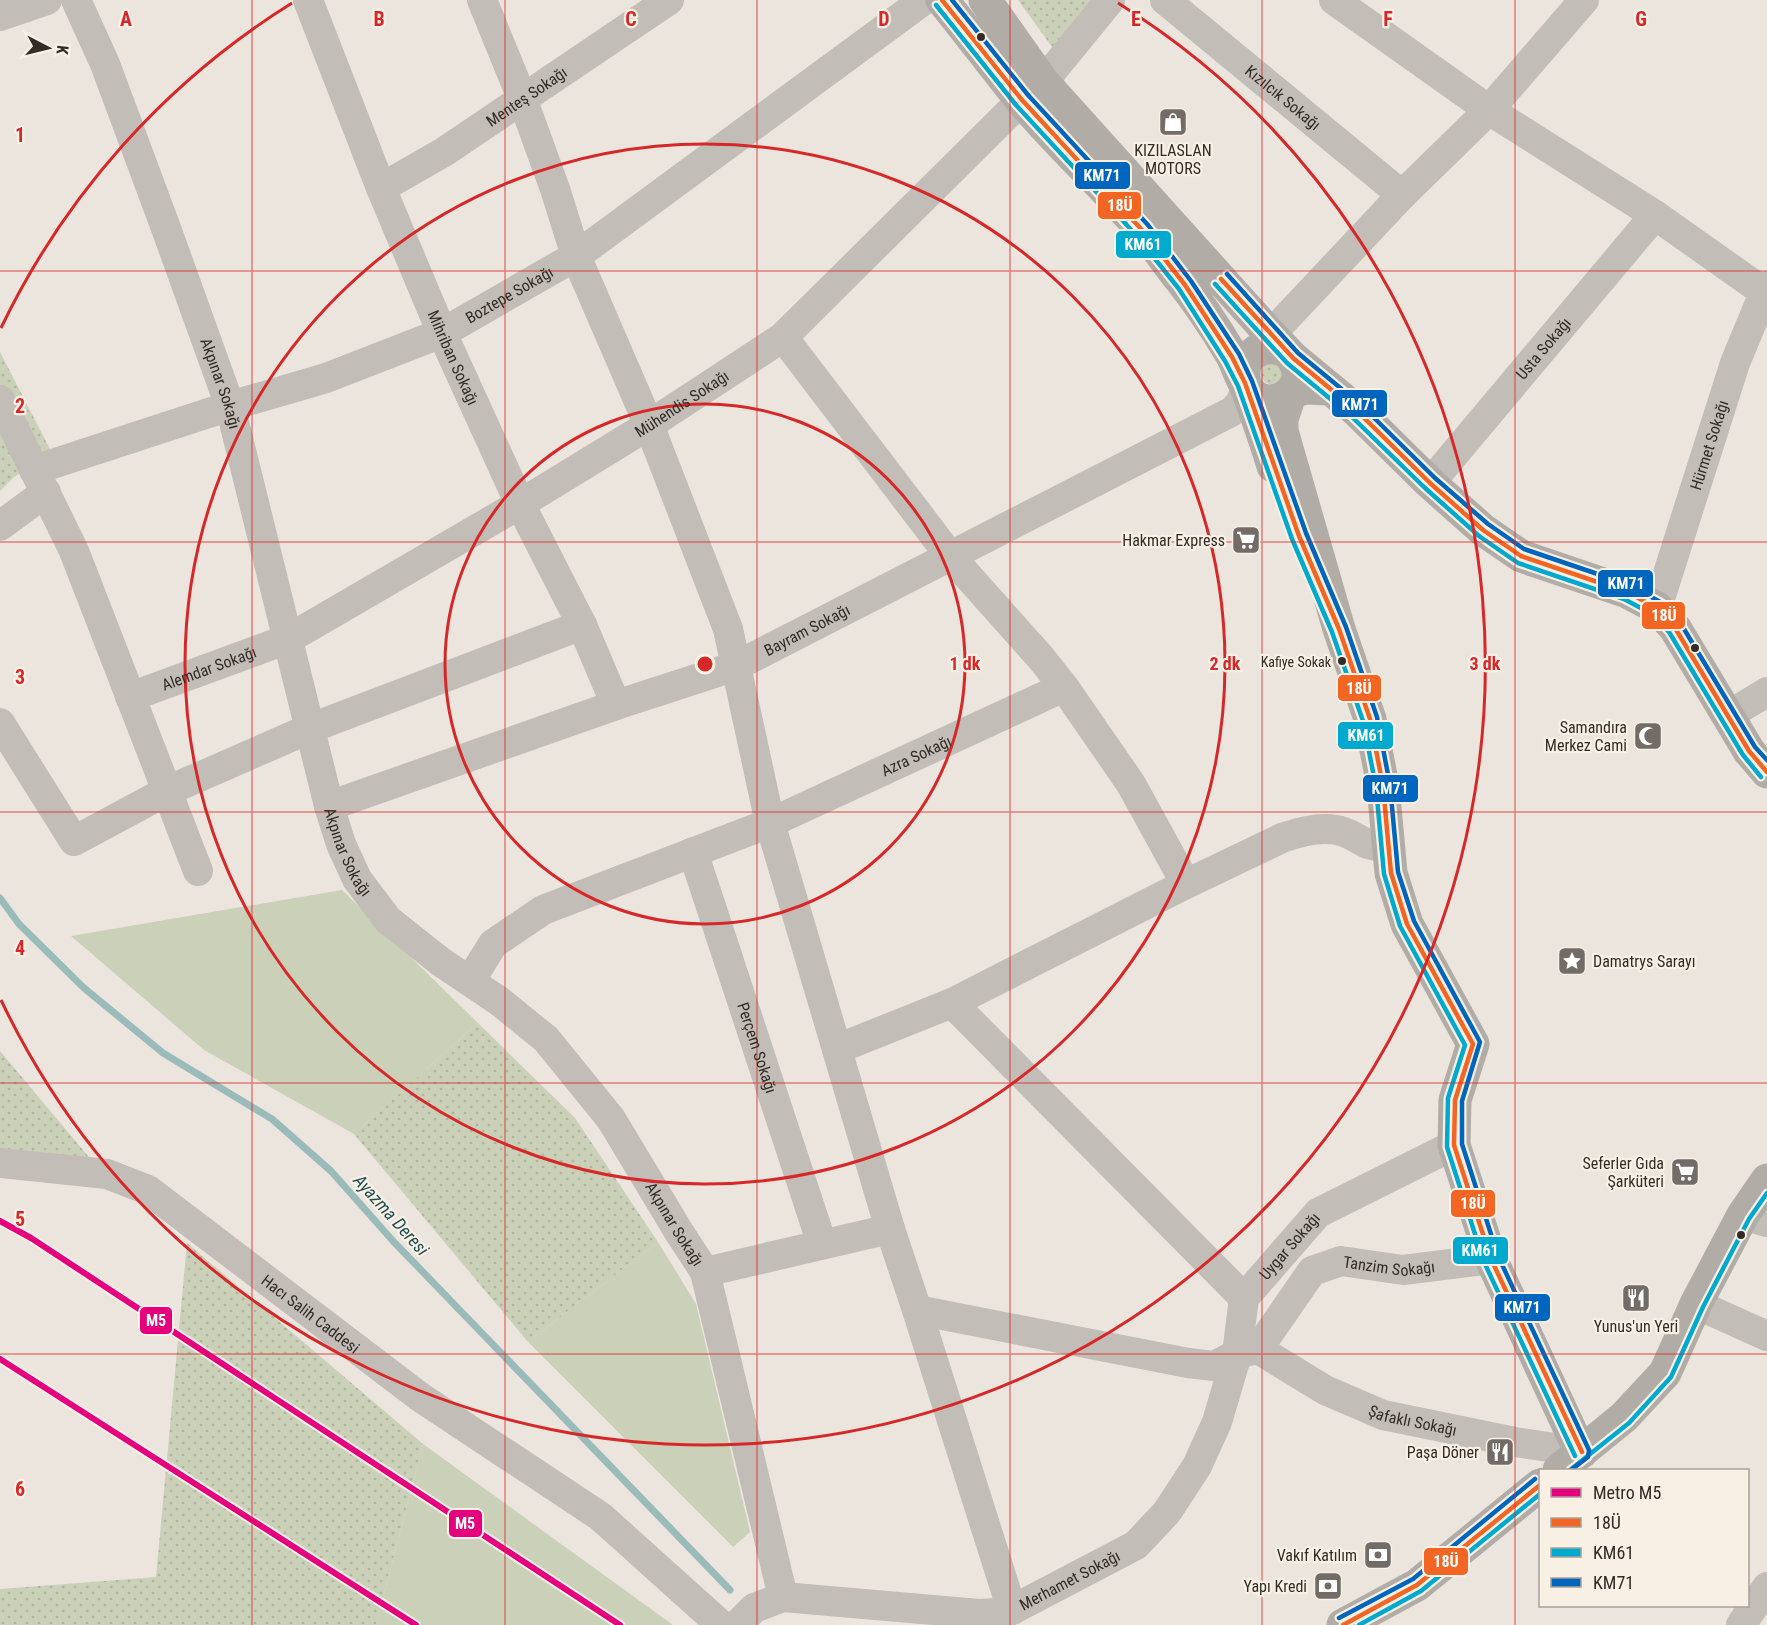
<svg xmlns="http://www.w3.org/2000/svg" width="1767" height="1625" font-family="'Roboto Condensed',sans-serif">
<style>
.grass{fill:url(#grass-dots)}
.park{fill:#cbd0b9}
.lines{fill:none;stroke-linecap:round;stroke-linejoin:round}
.stream{stroke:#9bbaba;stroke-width:7}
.minor{stroke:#c3bdb8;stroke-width:30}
.major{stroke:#b2aca7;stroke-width:33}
.bus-1-casing{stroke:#f8f0e5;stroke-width:9}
.bus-2-casing{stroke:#f8f0e5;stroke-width:9}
.bus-3-casing{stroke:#f8f0e5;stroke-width:9}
.bus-1{stroke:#f26522;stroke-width:4.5}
.bus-2{stroke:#00a9ce;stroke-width:4.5}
.bus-3{stroke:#0065bd;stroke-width:4.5}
.metro-1-casing{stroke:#f8f0e5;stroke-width:10}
.metro-1{stroke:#e5007d;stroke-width:6}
.grid{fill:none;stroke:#d62828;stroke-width:1.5;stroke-opacity:0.55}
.ring{fill:none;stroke:#d62828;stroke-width:3}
.bus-dot{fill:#332b26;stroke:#f8f0e5;stroke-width:2}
.labels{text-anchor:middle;stroke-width:4.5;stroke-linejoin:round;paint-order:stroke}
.bus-label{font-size:14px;fill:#332b26;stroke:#f8f0e5;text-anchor:end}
.street-label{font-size:16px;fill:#332b26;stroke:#f8f0e5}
.poi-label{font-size:16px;fill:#332b26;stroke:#f8f0e5;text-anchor:end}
.water-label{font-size:18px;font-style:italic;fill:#1e4d52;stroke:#f8f0e5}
.grid-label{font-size:20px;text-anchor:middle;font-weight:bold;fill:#d62828;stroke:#f8f0e5;stroke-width:4.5;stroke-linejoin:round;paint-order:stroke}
.centre{fill:#d62828;stroke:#f8f0e5;stroke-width:3}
.ring-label{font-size:18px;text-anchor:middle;font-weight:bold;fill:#d62828;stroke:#f8f0e5;stroke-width:4.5;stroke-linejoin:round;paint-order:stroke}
.line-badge{stroke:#f8f0e5;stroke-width:2}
.badge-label{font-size:16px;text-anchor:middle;font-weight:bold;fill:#fff}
</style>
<defs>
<pattern id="grass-dots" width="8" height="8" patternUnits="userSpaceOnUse" patternTransform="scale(1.5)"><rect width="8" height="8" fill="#cbd0b9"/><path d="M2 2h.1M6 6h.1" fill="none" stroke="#afb39f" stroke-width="1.8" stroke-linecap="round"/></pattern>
</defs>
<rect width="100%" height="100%" fill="#ebe5de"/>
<path class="grass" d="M1018,0H1097L1055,51Z
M0,352L52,453L14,477L0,491Z
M1267,362L1281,366V381L1271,385C1259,380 1258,371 1267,362Z
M478,1023L575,1118L658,1242L528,1342L354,1134Z
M0,1051L104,1175L0,1165Z
M187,1243L423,1444L376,1625H0V1589L156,1577Z"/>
<path class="park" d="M342,890L478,1023L354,1134L204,1050L71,936Z
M658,1242L696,1304L750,1532L733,1547L528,1342Z
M423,1444L673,1625H376Z"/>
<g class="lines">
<path class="stream" d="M0,898L19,924L84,988L163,1053L272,1119L331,1171L393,1241L730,1590"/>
<g class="minor">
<path id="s1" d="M76,0L105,64L167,231L230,406L329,806L341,844L357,879L388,920L441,962L499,1001L546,1039L611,1119L679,1232L705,1272L783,1597"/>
<path id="s2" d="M308,0L381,188L442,333L520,504L582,625L616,705"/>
<path d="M482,0L522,98L555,189L576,256L649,425L728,629L770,823L890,1229L917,1310L1188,1363L1214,1366L1237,1354L1258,1349"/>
<path id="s3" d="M1165,0L1402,195"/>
<path d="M1334,0L1489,110L1655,215L1764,292"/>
<path d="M0,16L47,0"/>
<path d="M1043,82L1110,0"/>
<path id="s4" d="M381,188L444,152L669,0"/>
<path d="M783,337L950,556L1041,658L1064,687L1131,784L1186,884"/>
<path d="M1254,352L1402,195L1489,110L1584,0"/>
<path d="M0,400L74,551L198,871"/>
<path id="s5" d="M34,470L230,406L326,378L442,333L576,256L924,0"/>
<path id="s6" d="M1430,483L1655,215"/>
<path d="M0,526L46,492"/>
<path id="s7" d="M1657,608L1735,363L1767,286"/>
<path id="s8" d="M130,697L288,639L520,504L649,425L783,337L1022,100"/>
<path d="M1727,716L1767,692"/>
<path d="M0,723L74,841L167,791L311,728L582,625"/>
<path id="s9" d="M329,806L616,705L736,666L1231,412C1242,403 1244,397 1245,383"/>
<path id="s10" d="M693,852L822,1244"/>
<path id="s11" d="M470,981L493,944L543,910L770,823L1064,687"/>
<path d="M952,1003L1244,1298"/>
<path d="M837,1049L952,1003L1186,884L1282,838C1299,832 1325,825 1344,832C1363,839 1365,848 1389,846"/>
<path id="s12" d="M0,1163L107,1174L148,1190L420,1397L601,1517L721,1625"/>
<path d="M1743,1215L1767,1222"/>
<path d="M705,1272L890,1229"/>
<path d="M1696,1304L1767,1336"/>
<path d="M917,1310L1012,1610"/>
<path id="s13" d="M1258,1349L1325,1390L1383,1415L1515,1442L1582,1452"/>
<path id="s14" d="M1258,1349L1312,1271L1341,1261L1403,1270L1491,1259"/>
<path id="s15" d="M737,1625L754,1608L783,1597L979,1614L997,1613L1012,1610L1136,1545L1167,1512L1197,1466L1217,1422L1237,1354L1244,1298L1318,1213L1454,1145"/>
<path d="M1741,1625L1767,1587"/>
</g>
<path class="major" d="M942,0C969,33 994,67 1021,100C1059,145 1103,185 1141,229C1155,245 1167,263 1180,279C1199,303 1216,329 1231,354C1238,367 1242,384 1252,394C1273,412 1306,391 1296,365C1286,337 1242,345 1244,375C1244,386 1250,396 1253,406C1260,426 1267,446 1273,466
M985,0L1043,82L1270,334L1293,358L1356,410L1430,483L1483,530L1521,556L1627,592L1657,608L1675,628L1749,751L1767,772
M1330,389L1306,388L1291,392L1282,419V431L1339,629L1370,719L1383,786L1391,873L1407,924L1473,1044L1455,1100L1454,1145L1491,1259L1574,1438L1582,1452
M1559,1470L1624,1417L1665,1373L1696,1304L1743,1215L1767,1180
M1343,1625L1417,1585L1540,1485"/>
<g class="bus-1-casing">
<path id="bus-1" d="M942,0L1022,100L1142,230L1185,285L1232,357L1245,383L1299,536L1339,629L1370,719L1383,786L1391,873L1407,924L1473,1044L1455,1100L1454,1145L1491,1259L1582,1452
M1221,279L1293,358L1356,410L1430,483L1483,530L1521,556L1627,592L1657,608L1675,628L1749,751L1767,772
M1343,1625L1417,1585L1540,1485"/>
</g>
<g class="bus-2-casing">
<path id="bus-2" d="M936,5L1016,105L1136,235L1179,289L1225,361L1238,386L1292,539L1332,632L1363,721L1376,787L1384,874L1400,926L1465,1045L1448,1098L1447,1147L1484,1262L1575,1456
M1215,284L1287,363L1351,416L1425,488L1479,536L1518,563L1624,599L1652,614L1669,632L1743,755L1761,777
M1570,1470L1629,1423L1671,1377L1703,1307L1749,1219L1767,1193
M1359,1625L1421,1591L1540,1494"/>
</g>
<g class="bus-3-casing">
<path id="bus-3" d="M952,0L1028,95L1148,225L1191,281L1239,354L1252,381L1306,533L1346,627L1377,717L1390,785L1398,872L1414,921L1480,1042L1462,1101V1144L1498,1256L1589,1450L1588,1457L1571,1470
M1227,274L1298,353L1361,405L1435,478L1488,524L1524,549L1630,585L1662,603L1681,624L1755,747L1767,760
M1339,1618L1413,1579L1535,1479"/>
</g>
<use href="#bus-1" class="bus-1"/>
<use href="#bus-2" class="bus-2"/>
<use href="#bus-3" class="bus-3"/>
<g class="metro-1-casing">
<path id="metro-1" d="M0,1221L31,1238L620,1625
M0,1359L416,1625"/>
</g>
<use href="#metro-1" class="metro-1"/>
</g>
<path class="grid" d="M252,0V1625M505,0V1625M757,0V1625M1010,0V1625M1262,0V1625M1515,0V1625M0,271H1767M0,542H1767M0,812H1767M0,1083H1767M0,1354H1767"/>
<g class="ring">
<circle cx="705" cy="664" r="260"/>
<circle cx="705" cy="664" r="520"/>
<path d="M1 328A780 780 0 0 1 292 3M1118 3A780 780 0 1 1 1 1000"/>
</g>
<defs>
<g id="shop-square" transform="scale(1.5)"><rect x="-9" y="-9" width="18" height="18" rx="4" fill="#736c66" stroke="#f8f0e5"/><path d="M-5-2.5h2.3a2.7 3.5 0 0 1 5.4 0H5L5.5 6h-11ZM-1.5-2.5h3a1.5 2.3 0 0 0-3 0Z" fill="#fff"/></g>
<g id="supermarket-square" transform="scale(1.5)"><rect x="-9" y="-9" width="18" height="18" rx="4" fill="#736c66" stroke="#f8f0e5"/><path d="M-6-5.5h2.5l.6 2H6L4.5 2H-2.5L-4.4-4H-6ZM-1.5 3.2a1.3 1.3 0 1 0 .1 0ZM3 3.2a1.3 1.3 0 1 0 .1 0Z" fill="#fff"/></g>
<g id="mosque-square" transform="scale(1.5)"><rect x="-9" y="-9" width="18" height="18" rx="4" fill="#736c66" stroke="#f8f0e5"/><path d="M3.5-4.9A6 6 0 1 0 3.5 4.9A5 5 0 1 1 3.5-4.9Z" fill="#fff"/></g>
<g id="sight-square" transform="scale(1.5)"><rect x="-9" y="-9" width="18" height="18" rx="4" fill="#736c66" stroke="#f8f0e5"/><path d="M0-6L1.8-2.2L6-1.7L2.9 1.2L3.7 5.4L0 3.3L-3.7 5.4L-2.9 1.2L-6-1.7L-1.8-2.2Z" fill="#fff"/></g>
<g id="restaurant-square" transform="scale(1.5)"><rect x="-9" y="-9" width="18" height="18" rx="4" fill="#736c66" stroke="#f8f0e5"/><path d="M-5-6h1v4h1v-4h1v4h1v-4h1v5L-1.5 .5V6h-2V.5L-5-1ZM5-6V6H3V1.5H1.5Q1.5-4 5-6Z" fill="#fff"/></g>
<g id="bank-square" transform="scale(1.5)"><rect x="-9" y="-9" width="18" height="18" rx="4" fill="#736c66" stroke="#f8f0e5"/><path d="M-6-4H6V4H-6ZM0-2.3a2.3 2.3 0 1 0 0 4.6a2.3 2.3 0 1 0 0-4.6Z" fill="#fff"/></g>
</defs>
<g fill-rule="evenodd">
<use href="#shop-square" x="1173" y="122"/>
<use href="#supermarket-square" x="1246" y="540"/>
<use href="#mosque-square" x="1648" y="736"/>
<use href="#sight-square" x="1572" y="961"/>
<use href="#supermarket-square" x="1685" y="1172"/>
<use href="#restaurant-square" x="1636" y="1298"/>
<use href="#restaurant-square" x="1500" y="1452"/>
<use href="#bank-square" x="1378" y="1555"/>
<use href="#bank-square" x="1328" y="1586"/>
</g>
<g class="bus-dot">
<circle cx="981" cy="37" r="5"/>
<circle cx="1695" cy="648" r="5"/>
<circle cx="1342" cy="661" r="5"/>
<circle cx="1741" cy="1235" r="5"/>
</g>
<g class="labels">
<g class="bus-label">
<text x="1331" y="667">Kafiye Sokak</text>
</g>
<g class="street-label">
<text dy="6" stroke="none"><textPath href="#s4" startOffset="172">Menteş Sokağı</textPath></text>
<text dy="6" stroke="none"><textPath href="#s3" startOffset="153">Kızılcık Sokağı</textPath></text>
<text dy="6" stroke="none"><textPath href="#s5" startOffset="508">Boztepe Sokağı</textPath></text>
<text dy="6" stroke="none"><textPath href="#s6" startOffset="176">Usta Sokağı</textPath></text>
<text dy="6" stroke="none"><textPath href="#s2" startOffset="386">Mihriban Sokağı</textPath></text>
<text dy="6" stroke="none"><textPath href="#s1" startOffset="410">Akpınar Sokağı</textPath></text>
<text dy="6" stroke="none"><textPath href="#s8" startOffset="627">Mühendis Sokağı</textPath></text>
<text dy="6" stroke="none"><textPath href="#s7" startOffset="171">Hürmet Sokağı</textPath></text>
<text dy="6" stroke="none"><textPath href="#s9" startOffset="510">Bayram Sokağı</textPath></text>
<text dy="6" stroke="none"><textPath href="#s8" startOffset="84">Alemdar Sokağı</textPath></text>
<text dy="6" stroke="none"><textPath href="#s11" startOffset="508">Azra Sokağı</textPath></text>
<text dy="6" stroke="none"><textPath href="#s1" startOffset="896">Akpınar Sokağı</textPath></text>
<text dy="6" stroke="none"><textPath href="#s10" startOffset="206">Perçem Sokağı</textPath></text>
<text dy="6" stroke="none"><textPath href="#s1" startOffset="1400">Akpınar Sokağı</textPath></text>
<text dy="6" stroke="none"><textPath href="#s15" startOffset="770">Uygar Sokağı</textPath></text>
<text dy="6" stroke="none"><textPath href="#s14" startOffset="174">Tanzim Sokağı</textPath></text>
<text dy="6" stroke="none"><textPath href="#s12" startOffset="356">Hacı Salih Caddesi</textPath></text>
<text dy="6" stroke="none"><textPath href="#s13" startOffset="172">Şafaklı Sokağı</textPath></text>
<text dy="6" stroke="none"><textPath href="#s15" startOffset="350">Merhamet Sokağı</textPath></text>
</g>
<g class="poi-label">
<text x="1173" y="156" text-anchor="middle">KIZILASLAN<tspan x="1173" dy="18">MOTORS</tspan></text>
<text x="1225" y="546">Hakmar Express</text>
<text x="1627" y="733">Samandıra<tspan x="1627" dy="18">Merkez Cami</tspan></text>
<text x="1593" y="967" text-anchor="start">Damatrys Sarayı</text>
<text x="1664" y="1169">Seferler Gıda<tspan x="1664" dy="18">Şarküteri</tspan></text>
<text x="1636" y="1332" text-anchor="middle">Yunus'un Yeri</text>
<text x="1479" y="1458">Paşa Döner</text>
<text x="1357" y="1561">Vakıf Katılım</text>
<text x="1307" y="1592">Yapı Kredi</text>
</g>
<g class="water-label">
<text transform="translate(391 1215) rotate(48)" y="6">Ayazma Deresi</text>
</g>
</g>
<g class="grid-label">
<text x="126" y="26">A</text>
<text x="379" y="26">B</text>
<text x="631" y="26">C</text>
<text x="884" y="26">D</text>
<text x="1136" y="26">E</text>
<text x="1388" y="26">F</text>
<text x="1641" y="26">G</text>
<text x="20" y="142">1</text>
<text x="20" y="413">2</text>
<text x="20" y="684">3</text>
<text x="20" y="955">4</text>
<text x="20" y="1226">5</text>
<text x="20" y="1496">6</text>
</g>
<circle cx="705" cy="664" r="9" class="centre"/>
<g class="ring-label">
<text x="965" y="670">1 dk</text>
<text x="1225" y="670">2 dk</text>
<text x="1485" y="670">3 dk</text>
</g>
<g class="line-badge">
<rect x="1074" y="161" width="57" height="29" rx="6" fill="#0065bd"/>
<rect x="1097" y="191" width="45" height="29" rx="6" fill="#f26522"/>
<rect x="1115" y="230" width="57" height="29" rx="6" fill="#00a9ce"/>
<rect x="1331" y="389" width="57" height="29" rx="6" fill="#0065bd"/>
<rect x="1597" y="569" width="57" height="29" rx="6" fill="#0065bd"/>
<rect x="1641" y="601" width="45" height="29" rx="6" fill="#f26522"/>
<rect x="1337" y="674" width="45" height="28" rx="6" fill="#f26522"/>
<rect x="1337" y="721" width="57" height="29" rx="6" fill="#00a9ce"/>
<rect x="1362" y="774" width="57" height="29" rx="6" fill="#0065bd"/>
<rect x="1450" y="1189" width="46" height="29" rx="6" fill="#f26522"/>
<rect x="1452" y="1236" width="57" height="29" rx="6" fill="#00a9ce"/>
<rect x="1494" y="1293" width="57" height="29" rx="6" fill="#0065bd"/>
<rect x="139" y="1306" width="34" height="29" rx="6" fill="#e5007d"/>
<rect x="448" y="1509" width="35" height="29" rx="6" fill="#e5007d"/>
<rect x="1423" y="1547" width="46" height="29" rx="6" fill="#f26522"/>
</g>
<g class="badge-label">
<text x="1102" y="181">KM71</text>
<text x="1120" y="211">18Ü</text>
<text x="1143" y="250">KM61</text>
<text x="1360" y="410">KM71</text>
<text x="1626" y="589">KM71</text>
<text x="1664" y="621">18Ü</text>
<text x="1359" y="694">18Ü</text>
<text x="1366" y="741">KM61</text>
<text x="1390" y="794">KM71</text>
<text x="1473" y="1209">18Ü</text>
<text x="1480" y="1256">KM61</text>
<text x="1522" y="1313">KM71</text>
<text x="156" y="1326">M5</text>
<text x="465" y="1529">M5</text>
<text x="1446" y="1567">18Ü</text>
</g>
<rect x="1539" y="1469" width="210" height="138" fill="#f8f0e5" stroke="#a9a199" stroke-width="1.5"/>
<rect x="1551" y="1488" width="30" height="9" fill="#e5007d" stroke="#a9a199" stroke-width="1.5"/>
<text x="1593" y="1499" font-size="18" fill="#332b26">Metro M5</text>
<rect x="1551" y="1518" width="30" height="9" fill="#f26522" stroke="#a9a199" stroke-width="1.5"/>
<text x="1593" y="1529" font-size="18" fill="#332b26">18Ü</text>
<rect x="1551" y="1548" width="30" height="9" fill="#00a9ce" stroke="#a9a199" stroke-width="1.5"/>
<text x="1593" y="1559" font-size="18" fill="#332b26">KM61</text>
<rect x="1551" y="1578" width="30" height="9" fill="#0065bd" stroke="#a9a199" stroke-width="1.5"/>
<text x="1593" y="1589" font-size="18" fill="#332b26">KM71</text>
<g transform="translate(48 48) rotate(97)" stroke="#f8f0e5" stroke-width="4.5" paint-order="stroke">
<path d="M0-4.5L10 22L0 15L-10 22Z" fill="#332b26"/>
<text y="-9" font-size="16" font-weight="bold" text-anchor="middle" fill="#332b26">K</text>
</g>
</svg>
